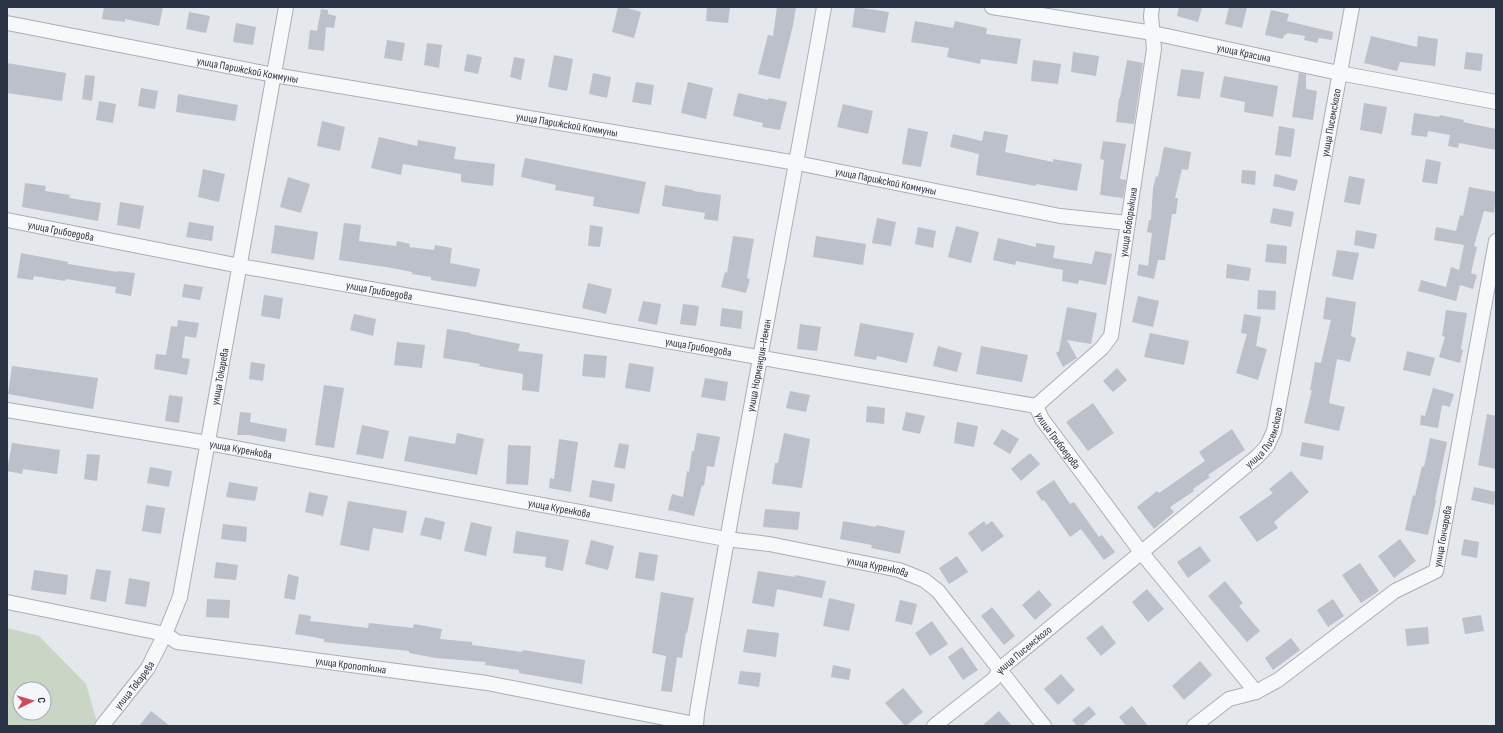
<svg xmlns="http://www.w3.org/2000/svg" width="1503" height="733" font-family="'Sofia Sans Condensed',sans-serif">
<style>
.green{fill:#c9d6c5;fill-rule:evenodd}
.building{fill:#bbc0ca}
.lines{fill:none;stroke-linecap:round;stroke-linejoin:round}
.street-casing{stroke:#a9aeb7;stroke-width:16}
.street{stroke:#f7f8fa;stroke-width:14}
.labels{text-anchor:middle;stroke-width:3;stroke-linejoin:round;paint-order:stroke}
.street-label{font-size:11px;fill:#2b3445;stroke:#f4f6f9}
</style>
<rect width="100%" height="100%" fill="#e4e7ec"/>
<path class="green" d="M7,628L39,636L86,684L98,726H7ZM20,689H44V713H20Z"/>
<path class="building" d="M104,7H163L159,26L125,19V22L102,19Z
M618,7H624L641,12L634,38L612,32Z
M707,7H730L728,23L706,21Z
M777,7H796L793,25L780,79L758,74L768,35L773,36Z
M855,7L889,12L885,33L852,27Z
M1179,7H1202L1198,22L1177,16Z
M1229,7H1247L1242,28L1225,24Z
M321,9L328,10V14L336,16L334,28L326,27L324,51L308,49L310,30L317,31Z
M1271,10L1289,14L1287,21L1333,32L1332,40L1319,38L1317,43L1304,40L1305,36L1287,33L1286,35H1284L1283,39L1265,35Z
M189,12L210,16L206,33L186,29Z
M915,21L953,28L955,21L987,28L986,34L1021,39L1017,64L981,59L980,64L947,57L949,48L911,42Z
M236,23L256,27L253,45L233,42Z
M1371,36L1417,47L1418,36L1438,39L1435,66L1400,62L1397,71L1364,63Z
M387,40L405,43L402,61L384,58Z
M427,43L442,45L439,68L424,65Z
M1073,52L1099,56L1096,76L1071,72Z
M1466,52L1483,54L1481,71L1464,69Z
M467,54L482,57L478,74L464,71Z
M554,55L573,59L567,91L548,87Z
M514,57L525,59L521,80L510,77Z
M1033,60L1061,64L1058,84L1031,81Z
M1127,60L1143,63L1134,124L1116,122L1119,98H1120Z
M7,63L66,73L62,101L7,93Z
M1181,69L1204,72L1200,99L1177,96Z
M593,73L611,77L607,98L589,94Z
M1299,73L1306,74V89L1317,91L1313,120L1292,117Z
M85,75L95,76L92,101L82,99Z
M1224,76L1278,86L1273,117L1244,112L1245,102L1220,97Z
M636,82L654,85L651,105L632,102Z
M688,82L713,88L706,119L681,113Z
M141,88L158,91L155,109L138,106Z
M738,93L768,100L769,98L787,102L780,130L762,127L763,123L733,116Z
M178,94L238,105L235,121L176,112Z
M99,101L116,104L113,123L96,120Z
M1364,103L1387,107L1382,134L1360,130Z
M843,104L873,111L868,134L837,127Z
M1414,113L1439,117L1440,115L1464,120L1463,122L1496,129V150L1459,143L1458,148L1448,146L1450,135L1428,131L1427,137L1411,135Z
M322,121L345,127L340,151L317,146Z
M1279,126L1295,129L1291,157L1275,155Z
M908,128L928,132L921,167L902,164Z
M984,131L1008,135L1005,152L1053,162V159L1082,164L1077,191L1036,184V186L976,175L979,154L950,147L953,134L982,141Z
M379,137L417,146L418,140L456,147L454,159L495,164L493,186L461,182V174L403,164L401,175L371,168Z
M1103,141L1126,144L1120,179L1126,180L1123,198L1100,195L1104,160L1100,159Z
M1164,147L1191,152L1188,170L1182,169L1175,198H1178L1176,214H1172L1165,260H1158L1154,279L1137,275L1139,264L1148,266L1152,233L1147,232L1149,220H1151L1153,188L1156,176L1158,177Z
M525,158L646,182L639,214L593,206L594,197L555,190L556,185L521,177Z
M1426,159L1441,162L1437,184L1422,182Z
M203,169L225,174L219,202L198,197Z
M1242,170L1256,171L1255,185L1241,183Z
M1275,174L1298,180L1295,191L1273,186Z
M1349,176L1365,179L1360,205L1344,202Z
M288,177L310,184L301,213L280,207Z
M25,183L46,186L45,191L70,195L69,198L101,203L98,221L22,207Z
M665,185L693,190V191L721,195L718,221L704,219L705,213L662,206Z
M1469,187L1496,192L1494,213L1484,211L1474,246L1477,247L1471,273L1477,275L1473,289L1460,285L1456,301L1418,291L1421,280L1446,287L1451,267L1459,270L1464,245L1434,240L1436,227L1456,231L1460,215L1463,216Z
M120,202L144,206L140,229L117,225Z
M1273,208L1294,212L1291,227L1270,223Z
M877,218L896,222L891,246L872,243Z
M189,222L214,226L212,241L186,237Z
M344,223L361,225L359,241L396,246L397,241L410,244L409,247L434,250L435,245L452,248L450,263L480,269L476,287L431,280V277L412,274V272L392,268L339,260Z
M275,225L318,232L314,260L271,253Z
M590,225L603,227L600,247L588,246Z
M956,226L979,232L971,263L948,257Z
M918,227L936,231L933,248L915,244Z
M1356,230L1377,234L1374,249L1354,245Z
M733,236L754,239L747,278L750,279L746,293L721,287L725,272L727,273Z
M816,236L866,244L863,265L813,257Z
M998,238L1036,247V243L1055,246L1053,258L1092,264L1095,251L1112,254L1106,285L1079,280L1078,284L1062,281L1063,270L1016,261L1015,265L993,260Z
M1267,244L1287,246L1286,264L1265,262Z
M1337,250L1359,253L1353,280L1332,276Z
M21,253L68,262V264L118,272V271L135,273L131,296L115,293L116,287L66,279L65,281L34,276L33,280L17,278Z
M1227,264L1251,268L1249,281L1226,278Z
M588,283L612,289L606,314L582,308Z
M184,284L203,287L200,300L182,297Z
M1258,290L1276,291L1275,310L1257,309Z
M264,295L283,298L280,319L261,316Z
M1138,296L1159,301L1153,327L1132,322Z
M1326,297L1356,302L1351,336L1356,338L1350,362L1337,359L1329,403L1345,407L1339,431L1304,423L1312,390H1310L1315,362L1321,363L1331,320L1323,319Z
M643,301L661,304L657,325L638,321Z
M683,304L699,306L696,326L680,324Z
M1067,307L1097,313L1091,344L1067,340L1077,358L1063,367L1056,353L1059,351Z
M722,308L743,311L741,329L720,326Z
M1446,310L1467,313L1461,349L1463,350L1460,363L1439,357L1445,337L1442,336Z
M354,314L376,319L373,336L350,330Z
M1244,314L1261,317L1256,346L1267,349L1258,380L1236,373L1247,334L1241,333Z
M178,320L199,323L196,338L185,336L182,358L190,359L187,375L154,369L156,354L166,355L171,326L177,327Z
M860,323L914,333L907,363L877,356L876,360L854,356Z
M800,324L821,327L817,351L797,349Z
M447,329L471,333V334L520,344L518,351L543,354L539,392L522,390L523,374L479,366L480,364L443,358Z
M1150,333L1189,341L1184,365L1144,357Z
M397,342L425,345L422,368L394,365Z
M938,346L962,353L957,372L933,366Z
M981,346L1028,355L1022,382L976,374Z
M1407,351L1435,358L1430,376L1403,370Z
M584,354L607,356L605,378L582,376Z
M251,362L265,364L263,381L249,379Z
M629,363L654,367L650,392L625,388Z
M12,366L98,378L93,409L8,394Z
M1117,368L1127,380L1113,392L1103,381Z
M705,378L728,382L725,401L701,397Z
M324,385L344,388L334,448L315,445Z
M1433,388L1454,394L1450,407L1442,405L1438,428L1420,425L1421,415L1425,416Z
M790,391L810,395L806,412L786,408Z
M169,395L183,397L179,423L165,421Z
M1093,403L1114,433L1088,451L1066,422Z
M867,406L885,408L884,424L866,422Z
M240,412L251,413L250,422L287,429L285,442L249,435H237Z
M906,412L925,416L920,434L902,430Z
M1487,414L1496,416V469L1478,465Z
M957,422L978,426L974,447L954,443Z
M362,425L389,431L383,459L356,454Z
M1002,429L1019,439L1010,454L993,444Z
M1232,429L1245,450L1208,475L1210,477L1193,489L1194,491L1170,507L1174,512L1154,529L1137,507L1157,491L1159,493L1205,461L1199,452Z
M457,433L484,439L477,475L404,461L409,436L455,444Z
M697,433L720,437L714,467L707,466L704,486L702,485L694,516L668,510L672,494L683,497L687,471L689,472L692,451H694Z
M784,433L810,439L802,488L772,484L775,463H778Z
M1430,438L1447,442L1435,500L1436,501L1428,535L1405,530L1413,495L1415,496L1422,466L1424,467Z
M559,439L578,442L571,492L549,488L550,478L554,479Z
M1302,442L1324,446L1322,460L1300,456Z
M12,443L60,450L57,474L23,469L22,474L7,471Z
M619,443L629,445L625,469L614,467Z
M508,445L531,446L528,485L506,484Z
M1030,453L1040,464L1021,481L1011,469Z
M87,454L100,455L97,481L84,479Z
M150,467L172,471L169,487L147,483Z
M1291,471L1309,492L1274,522L1278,528L1257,542L1239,517L1273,493L1269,489Z
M592,480L615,484L612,502L589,497Z
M1054,480L1070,504L1074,502L1099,537L1102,535L1115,552L1104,560L1081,529L1070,537L1044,500L1042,501L1036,492Z
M229,482L258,487L255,501L226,497Z
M1474,487L1496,492L1494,505L1471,500Z
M309,492L328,496L323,516L305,512Z
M348,501L407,511L403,533L373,528L369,551L340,545Z
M146,505L165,508L161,534L142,531Z
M765,509L800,512L798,530L763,527Z
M425,517L445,522L441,540L420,535Z
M843,521L876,527V525L905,531L900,554L871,548L872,545L840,539Z
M984,521L986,525L992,521L1004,536L982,552L968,533Z
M471,522L492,527L486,556L464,551Z
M223,524L247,527L246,542L221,539Z
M516,531L569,540L563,571L545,567L546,557L513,553Z
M1400,539L1416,561L1394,578L1378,556Z
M1464,539L1479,542L1477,558L1461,555Z
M591,540L614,546L608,570L585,564Z
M1200,546L1211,561L1188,578L1177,562Z
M639,552L658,555L654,581L635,578Z
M957,556L968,572L949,584L939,568Z
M216,562L238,565L236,580L214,578Z
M1360,563L1379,591L1361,603L1342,575Z
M96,569L111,571L106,602L90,599Z
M34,570L68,575L66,595L31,590Z
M758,571L795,577V575L826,581L822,598L777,589L774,607L752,603Z
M288,574L299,577L295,600L284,598Z
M129,578L150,582L146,607L125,604Z
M1225,581L1243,603L1239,606L1260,631L1247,642L1208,596Z
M1147,589L1164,609L1148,622L1132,602Z
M1039,590L1052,605L1035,620L1022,605Z
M661,592L694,598L687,633H686L682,658L677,657L672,692L661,691L666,656L652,653Z
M829,598L855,604L849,631L823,626Z
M207,599L230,600L229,618L206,617Z
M1333,599L1344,616L1328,627L1317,610Z
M900,600L917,604L912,625L895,621Z
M992,607L1015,636L1004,645L981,616Z
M299,614L311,616L310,621L368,628L369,623L413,628L414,624L442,629L440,639L472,642V645L522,652L523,650L585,660L582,684L519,673V670L485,665L486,662L436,658L409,653V651L324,642V639L295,634Z
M1481,615L1484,631L1465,634L1462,618Z
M932,621L948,644L930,656L915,633Z
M1102,625L1116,643L1101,656L1086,638Z
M1428,627L1429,644L1407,646L1405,629Z
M747,629L779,633L776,657L743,652Z
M1291,638L1300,650L1273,670L1265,658Z
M962,647L978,670L963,680L948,657Z
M1200,661L1212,675L1184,700L1172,686Z
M833,665L851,669L849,680L831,677Z
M740,671L761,673L759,687L738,684Z
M1061,674L1075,690L1058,705L1044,689Z
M903,688L923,712L906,726H905L885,703Z
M1089,706L1096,714L1082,726H1077L1072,720Z
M1132,706L1148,726H1126L1119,717Z
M151,711L170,726H139Z
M999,711L1012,726H982Z"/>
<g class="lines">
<g class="street-casing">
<g id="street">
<path id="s1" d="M992,7L1153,33L1339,73L1496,102"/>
<path id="s2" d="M7,23L274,75L797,163L1060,216L1128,223"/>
<path id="s3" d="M7,220L240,266L1036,406L1042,419L1141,552L1256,692"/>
<path id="s4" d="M1036,406L1102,348L1111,336L1154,49L1151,16L1152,7"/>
<path id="s5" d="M7,410L208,443L726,539L769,544L899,570L924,580L938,591L1044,726"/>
<path id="s6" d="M7,602L165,634L177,642L487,683L695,724"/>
<path id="s7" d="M102,726L148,668L165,634L180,597L286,7"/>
<path id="s8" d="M696,726L697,713C736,477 783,242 824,7"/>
<path id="s9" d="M934,726L994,679L1000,669L1258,456L1267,446L1274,431L1352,7"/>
<path id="s10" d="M1194,726L1229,699L1256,692L1278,680L1395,591L1436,571L1496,241"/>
</g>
</g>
<use href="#street" class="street"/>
</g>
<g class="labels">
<g class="street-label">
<text dy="4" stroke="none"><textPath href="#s1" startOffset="256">улица Красина</textPath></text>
<text dy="4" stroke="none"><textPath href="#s2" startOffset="245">улица Парижской Коммуны</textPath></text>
<text dy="4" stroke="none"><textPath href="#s9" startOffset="766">улица Писемского</textPath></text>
<text dy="4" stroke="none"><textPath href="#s2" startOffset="569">улица Парижской Коммуны</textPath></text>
<text dy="4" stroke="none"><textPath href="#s2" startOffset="893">улица Парижской Коммуны</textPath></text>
<text dy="4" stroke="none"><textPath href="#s4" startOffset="218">улица Боборыкина</textPath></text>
<text dy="4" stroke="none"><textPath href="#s3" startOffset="55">улица Грибоедова</textPath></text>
<text dy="4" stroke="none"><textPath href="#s3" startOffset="379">улица Грибоедова</textPath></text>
<text dy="4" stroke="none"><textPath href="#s3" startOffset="703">улица Грибоедова</textPath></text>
<text dy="4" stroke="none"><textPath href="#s8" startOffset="366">улица Нормандия-Неман</textPath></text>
<text dy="4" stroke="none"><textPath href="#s7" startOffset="376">улица Токарева</textPath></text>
<text dy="4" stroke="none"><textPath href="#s9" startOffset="442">улица Писемского</textPath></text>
<text dy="4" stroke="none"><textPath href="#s3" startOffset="1087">улица Грибоедова</textPath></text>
<text dy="4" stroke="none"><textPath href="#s5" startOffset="237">улица Куренкова</textPath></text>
<text dy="4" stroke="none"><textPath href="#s5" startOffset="561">улица Куренкова</textPath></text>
<text dy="4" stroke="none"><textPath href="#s10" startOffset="325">улица Гончарова</textPath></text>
<text dy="4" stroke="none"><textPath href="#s5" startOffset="885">улица Куренкова</textPath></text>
<text dy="4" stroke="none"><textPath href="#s9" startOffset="118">улица Писемского</textPath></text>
<text dy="4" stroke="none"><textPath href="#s6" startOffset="351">улица Кропоткина</textPath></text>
<text dy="4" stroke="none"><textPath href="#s7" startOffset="52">улица Токарева</textPath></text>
</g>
</g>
<rect width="1503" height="733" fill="none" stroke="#2b3445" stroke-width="16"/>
<g transform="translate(32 701) rotate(85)"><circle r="19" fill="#f4f6f9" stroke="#a4a8b1"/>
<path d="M0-3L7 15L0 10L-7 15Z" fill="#d1495b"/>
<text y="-6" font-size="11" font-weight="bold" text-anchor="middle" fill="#2b3445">С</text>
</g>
</svg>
